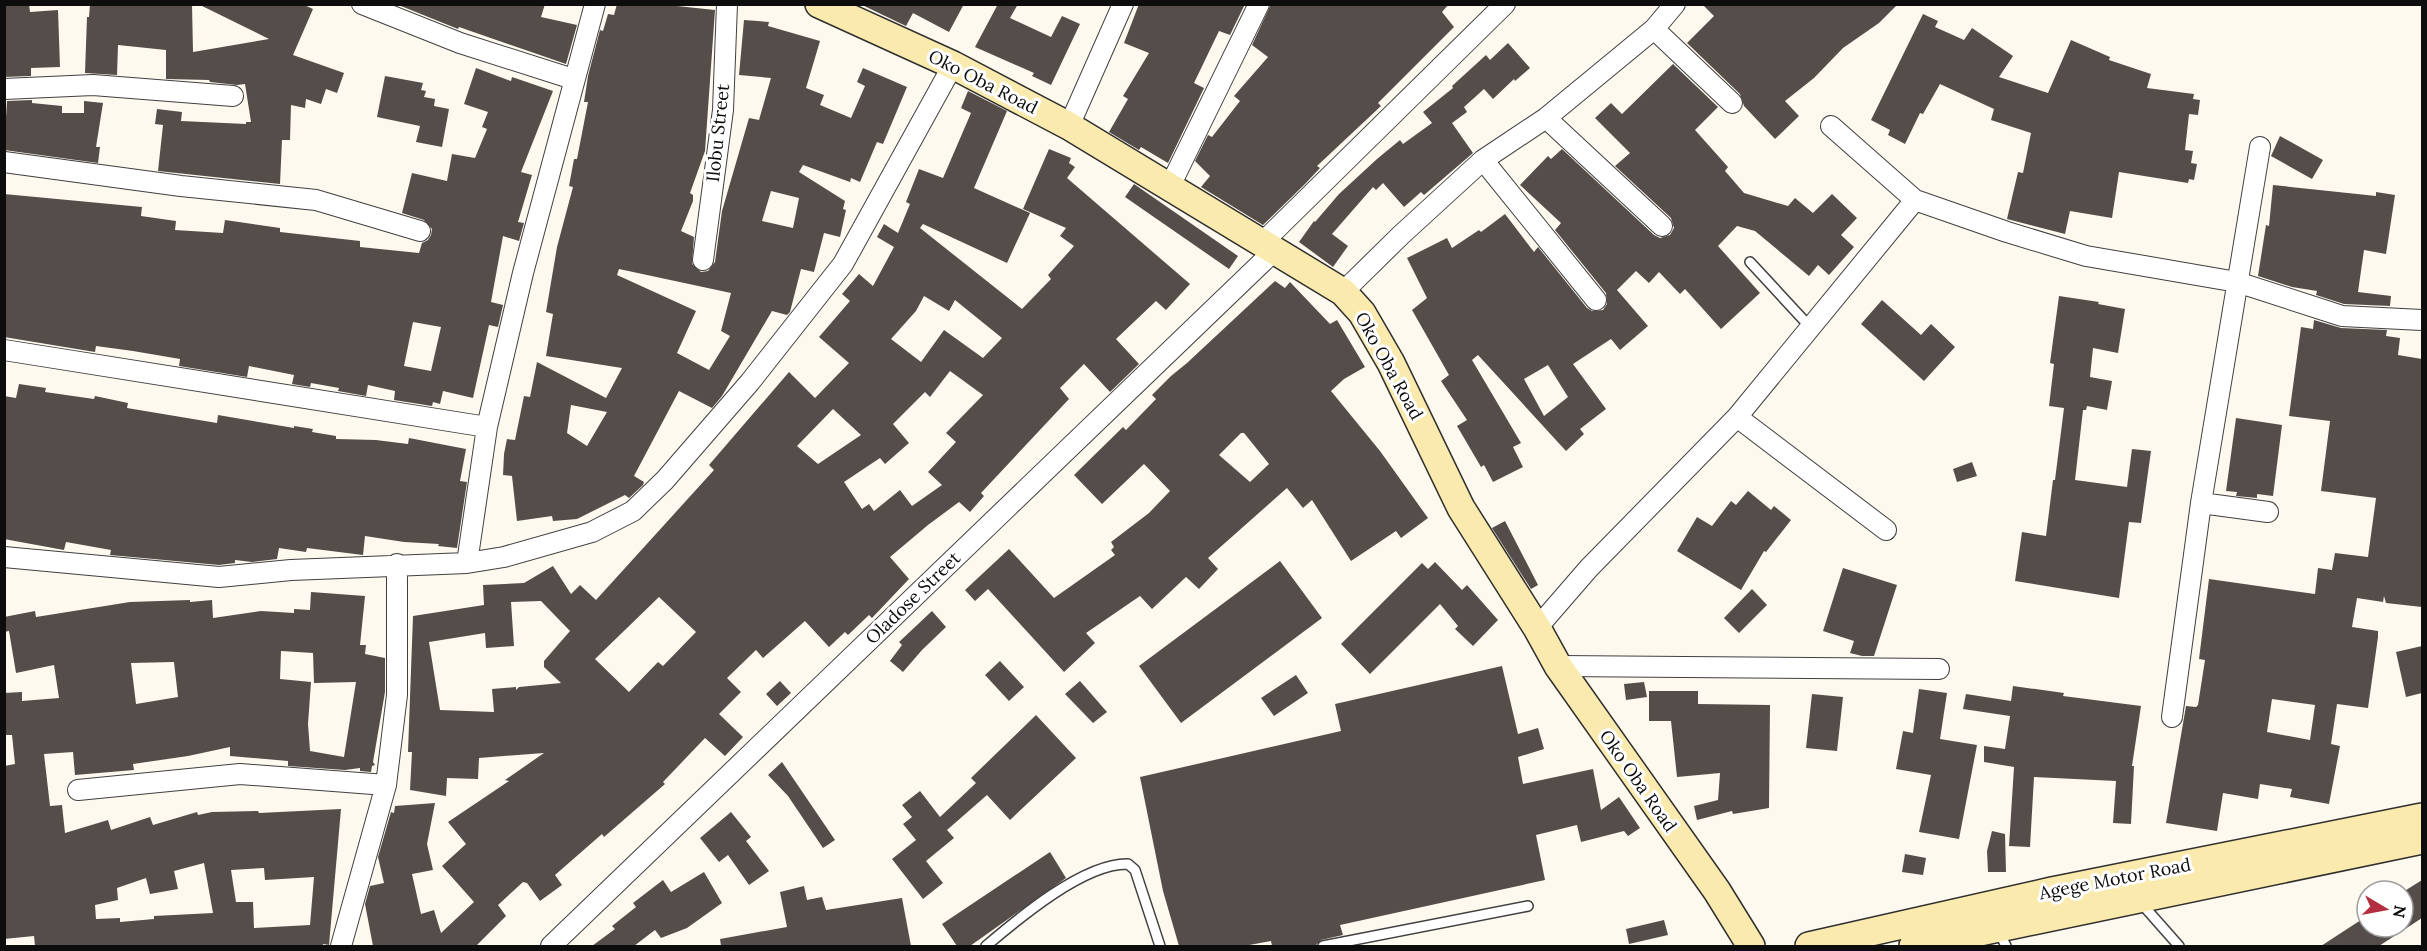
<svg xmlns="http://www.w3.org/2000/svg" width="2427" height="951" font-family="Lora,serif">
<style>
.building{fill:#554d4a;fill-rule:evenodd}
.lines{fill:none;stroke-linecap:round;stroke-linejoin:round}
.lane-casing{stroke:#404040;stroke-width:12}
.street-casing{stroke:#404040;stroke-width:22}
.secondary-casing{stroke:#2f2f2f;stroke-width:30}
.lane{stroke:#fff;stroke-width:9}
.street{stroke:#fff;stroke-width:20}
.secondary{stroke:#faeaad;stroke-width:27}
.labels{text-anchor:middle;stroke-width:6;stroke-linejoin:round;paint-order:stroke}
.street-label{font-size:18px;fill:#0d0d0d;stroke:#fff}
</style>
<rect width="100%" height="100%" fill="#fef9ee"/>
<path class="building" d="M4,4H29L30,12L58,10L60,67L31,68V76L4,77Z
M90,4H192L193,52L269,39L198,4H302L313,9L293,55L344,73L337,93L326,89L321,104L306,99L305,108L291,105L290,140H282L280,184L158,171L163,125L155,124L157,109L182,112L181,121L246,124V122H251L245,84L237,85L210,82L209,80L166,79V50L118,45L117,75L85,73L87,17H89Z
M396,4H545L541,17L577,25L566,64L459,27L458,29Z
M617,4H658L715,10L705,151L690,193L693,195V201L681,231L694,237L692,264L701,272L708,271L715,262L722,211L749,118L759,120L771,78L739,75L744,20L769,22L768,26L820,41L806,88L824,95L820,105L851,118L865,86L857,82L863,68L907,87L883,144L877,142L860,182L851,178L850,182L803,165L799,172L845,201L843,209L846,210L840,237L824,233L814,272L801,269L790,312L787,315L772,311L722,396L712,408L679,391L634,476L644,482L643,485L629,498L625,495L577,519L553,521L552,516L517,521L512,476L503,475L504,454L507,439L515,440L524,396L530,397L537,362L606,398L622,368L546,356L553,314L546,312L557,247L573,187L569,186L574,159H577L588,102H584L588,76L600,30L603,31L608,14L614,15ZM771,191L799,198L793,228L762,221ZM619,269L731,293L721,331L730,336L709,370L677,353L696,311L617,275ZM571,405L607,412L587,446L567,433Z
M860,4H964L949,32L913,13L906,26Z
M998,4H1018L1010,18L1051,37L1062,16L1080,24L1051,85L1032,76L1034,73L975,47Z
M1139,4H1245L1230,35L1219,31L1194,83L1204,88L1168,163L1141,147L1139,150L1109,132L1128,99L1123,96L1149,53L1124,43Z
M1271,4H1449L1442,12L1454,27L1378,103L1381,106L1317,166L1320,168L1306,183L1263,225L1201,187L1210,176L1195,161L1208,135L1212,137L1240,101L1234,96L1268,57L1252,45Z
M1702,4H1898L1879,23L1843,48L1814,78L1785,101L1799,116L1775,139L1744,106L1740,94L1687,43L1714,16Z
M1923,14L1938,21L1935,27L1964,40L1972,28L2013,56L1999,77L2048,93L2071,40L2110,57L2109,60L2151,74L2147,88L2194,94L2193,99L2200,100L2198,115L2189,114L2185,150L2193,151L2191,163L2197,164L2194,180L2189,179L2188,183L2119,172L2112,218L2070,211L2065,234L2007,219L2018,172L2023,173L2031,133L1991,120L1994,109L1940,84L1923,114L1920,113L1905,144L1888,135L1890,130L1871,120Z
M1508,43L1530,68L1515,81L1514,79L1493,99L1484,89L1464,107L1467,112L1452,123L1473,153L1424,195L1421,192L1404,207L1383,183L1376,190L1373,187L1332,234L1348,246L1333,267L1299,242L1314,221L1315,222L1339,194L1377,159L1400,140L1403,144L1432,123L1423,112L1453,88L1452,86L1486,55L1490,60Z
M1673,64L1718,107L1695,130L1728,167L1725,171L1744,193L1788,206L1795,198L1813,213L1832,194L1857,218L1841,235L1854,247L1829,275L1818,265L1809,276L1755,231L1737,226L1718,246L1760,293L1721,329L1685,289L1680,294L1659,272L1649,283L1636,271L1617,290L1648,326L1620,350L1611,339L1573,364L1606,409L1580,429L1584,434L1566,451L1478,355L1472,360L1521,443L1513,447L1523,467L1493,482L1484,465L1481,467L1457,426L1467,420L1441,381L1449,375L1412,310L1427,298L1407,258L1447,238L1452,248L1479,230L1481,232L1505,214L1534,252L1538,247L1587,308L1592,311L1603,310L1607,304L1606,293L1555,230L1561,223L1520,185L1548,156L1551,159L1562,149L1654,235L1660,238L1670,235L1674,228L1671,218L1615,166L1630,153L1595,118L1611,103L1622,114ZM1548,365L1568,397L1544,416L1524,379Z
M476,68L511,81L512,77L553,91L521,172L532,175L518,222L524,223L519,241L503,236L491,302L503,305L498,327L489,325L473,398L443,391L440,404L433,402L432,406L394,400L395,391L368,385L366,396L338,391L339,388L311,383L310,387L292,384L294,375L249,366L247,377L179,366L180,359L133,351L96,346L95,352L4,337V194L142,207L141,216L176,221L175,230L223,233L225,220L280,228V232L360,241V247L419,253L422,243L428,240L431,235L432,229L424,220L402,213L412,173L447,181L452,154L475,158L487,129L482,127L488,112L464,104ZM413,322L441,327L431,371L404,366Z
M385,76L423,83L421,90L426,91L424,97L435,99L434,106L449,109L442,147L416,142L420,126L377,117Z
M968,91L1007,111L974,188L1030,213L1007,263L923,224L920,228L1022,309L1051,279L1048,275L1074,246L1060,236L1066,228L1023,209L1049,149L1071,158L1069,163L1075,167L1067,178L1190,284L1166,310L1156,301L1116,339L1139,364L1110,392L1084,364L1060,388L1069,399L981,493L984,496L970,512L959,502L928,525L890,557L909,579L872,618L869,615L848,635L845,632L829,647L805,621L763,658L756,650L727,678L741,692L719,714L743,737L725,756L705,738L663,782L665,784L604,837L602,834L555,875L562,885L540,901L527,883L523,882L498,905L506,916L476,946H373L365,904L370,886L384,883L378,857L391,812L394,813L395,806L435,803L427,844L433,870L412,874L421,914L434,910L441,933L474,902L442,866L466,844L448,822L509,781L505,780L544,753L479,758L478,779L447,778L446,796L410,790L412,752H408L413,616L484,605L483,585L524,583L553,566L571,594L580,585L596,600L714,470L709,465L789,372L815,398L849,363L819,337L850,301L842,294L859,274L873,286L894,247L877,237L884,224L898,233L910,204L906,202L919,169L943,178L971,113L961,108ZM924,296L949,311L955,300L1002,338L983,358L944,330L921,362L891,339L916,311ZM950,371L983,395L946,433L956,442L928,472L942,485L912,506L900,490L874,511L869,504L862,509L844,482L880,458L885,464L909,443L893,424L925,392L930,397ZM833,409L861,435L818,464L797,446ZM659,597L696,632L663,666L658,662L629,692L595,659ZM541,601L570,631L544,661V667L561,683L519,687L516,690V687L492,689L494,712L440,710L429,642L485,633L486,648L514,646L511,602Z
M32,100V103L62,106V113H84V101L103,103L96,147H100L98,163L4,150L7,101Z
M2280,136L2323,160L2312,179L2271,156Z
M1134,184L1238,256L1229,269L1125,197Z
M2273,185L2376,196V192L2395,195L2386,254L2364,250L2358,292L2391,296L2390,306L2344,304L2316,295L2317,291L2292,287L2258,276L2266,225L2269,226Z
M1275,281L1285,288L1290,282L1330,324L1337,320L1365,367L1344,379L1331,391L1380,451L1428,518L1401,538L1396,531L1351,561L1312,500L1303,508L1287,488L1208,558L1218,569L1199,589L1186,577L1152,609L1140,596L1086,633L1095,643L1064,672L988,589L975,601L965,590L1009,549L1054,598L1115,555L1111,550L1114,547L1111,542L1149,513L1170,491L1144,464L1102,504L1074,475L1123,427L1126,430L1156,399L1152,395L1171,376L1187,363ZM1241,433H1244L1269,464L1250,482L1219,455Z
M2059,296L2099,302L2098,304L2125,309L2118,353L2093,348L2090,377L2112,381L2107,410L2087,406L2086,410H2083L2075,480L2127,487L2132,449L2151,451L2141,523L2129,522L2119,598L2015,581L2022,532L2046,536L2053,480H2055L2064,408L2049,406L2054,364L2050,363Z
M1882,300L1921,335L1931,324L1955,347L1924,381L1861,324Z
M2314,320L2341,328L2387,330L2386,336L2400,338L2398,355L2422,359V607L2386,603L2384,596L2383,602L2357,598L2352,627L2378,631V637L2368,708L2337,704L2331,744L2340,746L2329,804L2290,797L2292,789L2260,784L2258,799L2223,793L2217,831L2166,823L2186,706L2196,707L2198,705L2205,660L2199,659L2209,579L2315,594L2318,568L2332,570L2335,553L2368,557L2376,498L2321,491L2330,421L2289,416L2301,327L2313,329ZM2272,699L2315,705L2310,740L2267,732Z
M19,384L46,388L45,392L94,399L95,396L128,403L127,408L217,423L218,415L294,428V426L313,429L312,432L336,436V439L376,440L408,444L409,438L466,449L460,481L467,482L457,548L438,546L439,544L404,542L365,536L363,555L307,548L306,552L279,548L277,559L252,562L235,560V563L219,565L110,555L111,550L66,542L64,550L4,539V396L16,398Z
M2236,418L2282,425L2273,496L2257,494V498L2236,496L2237,492L2226,491Z
M1972,462L1977,476L1957,482L1953,469Z
M1748,491L1771,510L1774,506L1791,520L1766,552L1764,551L1741,590L1677,551L1697,517L1712,526L1731,501L1736,505Z
M1505,521L1538,585L1531,589L1492,528Z
M1280,561L1322,618L1181,723L1139,666Z
M1435,562L1462,590L1467,585L1498,620L1473,646L1455,629L1458,626L1440,604L1370,674L1341,644L1422,563L1428,569Z
M1843,568L1897,585L1874,656H1862L1850,653L1854,641L1823,631Z
M1752,589L1767,605L1739,633L1724,618Z
M311,592L365,596L360,645H366L365,654L385,658V692L373,762L375,765L372,766L371,772L360,771V768L345,770L288,766V761L230,756V747L188,756L133,764L134,770L75,775L73,752L44,754L50,806L62,805L65,833L108,820L111,830L150,817L153,825L197,812L198,815L212,812L258,811L259,813L341,809L329,945L323,944V946H35L34,936L4,939V766L15,764L12,735H4V693L22,692V701L59,698L54,665L16,673L9,631L4,632V617L35,611L36,617L130,602L190,600V602L212,600L213,618L261,611L294,613V609L310,610ZM281,651L313,653L314,683L356,682L344,757L310,751L308,724L311,682L280,679ZM174,662L178,697L136,704L131,663ZM204,863L213,913L154,916V919L120,922V918L96,919L95,905L118,900L117,888L146,878L150,894L178,889L174,871ZM264,868L265,880L314,877L310,925L254,928L253,902H236L231,870Z
M932,611L946,627L922,650L903,672L890,661L902,645L899,642Z
M2422,646V693L2406,697L2396,652Z
M1000,661L1024,687L1009,701L985,675Z
M1502,666L1518,734L1538,728L1544,749L1518,757L1523,784L1593,769L1601,810L1619,797L1640,828L1628,836L1624,831L1581,842L1577,825L1536,835L1545,880L1340,925L1343,935L1321,940L1316,945L1272,946L1271,941L1244,946H1179L1163,891L1140,777L1341,731L1335,704Z
M1296,675L1308,693L1274,716L1261,698Z
M780,681L791,693L777,706L766,694Z
M1080,681L1107,712L1093,723L1065,694Z
M1644,682L1647,697L1626,700L1624,684Z
M2013,686L2064,693L2063,696L2141,706L2132,766H2134L2131,824L2113,823L2116,781L2034,777L2030,847L2009,846L2014,767L1984,762V746L2005,749L2010,716L1963,709L1966,694L2011,701Z
M1919,689L1947,693L1940,739L1977,745L1959,839L1919,832L1931,775L1896,769L1903,731L1913,733Z
M1649,691H1698V704L1770,705L1769,808L1733,814L1732,811L1697,820L1694,806L1718,800L1720,773L1677,777L1671,721H1649Z
M1812,694L1843,697L1837,751L1806,748Z
M1036,715L1076,758L1010,820L987,795L947,830L954,838L926,861L943,883L923,899L892,859L916,840L903,824L912,817L902,805L920,791L940,817L976,783L971,778Z
M782,762L835,840L823,848L788,796L768,775Z
M731,812L751,837L746,841L769,871L749,885L728,855L719,862L700,838Z
M1992,831L2005,834L2006,872H1988L1987,851Z
M1050,852L1066,878L970,946H957L942,924Z
M1905,854L1926,858L1923,875L1902,872Z
M704,872L722,903L687,928L661,938L655,930L634,946H592L615,929L612,926L636,907L633,903L663,880L671,892Z
M2422,880V918L2379,946H2321L2367,916V927H2403V892Z
M804,886L807,900L822,897L826,910L902,898L911,946H721L720,939L787,927L780,892Z
M1664,920L1668,935L1629,944L1626,929Z"/>
<g class="lines">
<g class="lane-casing">
<path id="lane" d="M1750,262L1811,328
M2141,903L2179,946
M1998,930L2006,946
M986,946C1019,918 1084,863 1128,864L1135,870L1160,946
M1323,946L1528,906"/>
</g>
<g class="street-casing">
<path id="street" d="M362,4L460,43L573,79
M1654,29L1732,103
M4,89L93,85L233,96
M1546,118L1662,226
M1069,126L1123,4
M1831,126L1915,200L2007,232L2086,256L2237,282L2342,316L2422,320
M1483,160L1596,300
M4,162L181,186L316,200L420,231
M1170,186L1259,4
M1263,242L1505,4
M703,260L723,110L727,4
M1343,292L1401,235L1483,160L1546,118L1654,29L1675,4
M4,350L487,427
M1737,417L1886,530
M2201,503L2268,512
M4,557L219,577L291,570L467,563L504,557L592,532L633,511L665,480L750,382L843,264L953,65
M467,563L487,427L523,273L595,4
M1537,628L1589,568L1737,417L1915,200
M1558,666L1939,669
M2172,717L2201,503L2260,147
M78,790L240,774L386,785
M341,946L386,785L397,695V564
M551,946L1275,250"/>
</g>
<g class="secondary-casing">
<path id="secondary" d="M819,4L953,65L1069,126L1343,292L1362,313L1391,363L1461,508L1537,628L1558,666L1717,891L1751,946
M1809,946L2052,891L2422,817
M1913,946L2422,840"/>
</g>
<use href="#lane" class="lane"/>
<use href="#street" class="street"/>
<use href="#secondary" class="secondary"/>
</g>
<g class="labels">
<g class="street-label">
<text transform="translate(983 82) rotate(27)" y="6">Oko Oba Road</text>
<text transform="translate(718 133) rotate(-84)" y="6">Ilobu Street</text>
<text transform="translate(1389 366) rotate(61)" y="6">Oko Oba Road</text>
<text transform="translate(913 598) rotate(-44)" y="6">Oladose Street</text>
<text transform="translate(1638 781) rotate(55)" y="6">Oko Oba Road</text>
<text transform="translate(2115 879) rotate(-11)" y="6">Agege Motor Road</text>
</g>
</g>
<rect width="2427" height="951" fill="none" stroke="#0d0d0d" stroke-width="12"/>
<g transform="translate(2385 909) rotate(100)"><circle r="28" fill="#ffffff" stroke="#9e9e9e" stroke-width="1.5"/>
<path d="M0-4.5L10 22L0 15L-10 22Z" fill="#b42e41"/>
<text y="-9" font-size="16" font-weight="bold" text-anchor="middle" fill="#0d0d0d">N</text>
</g>
</svg>
